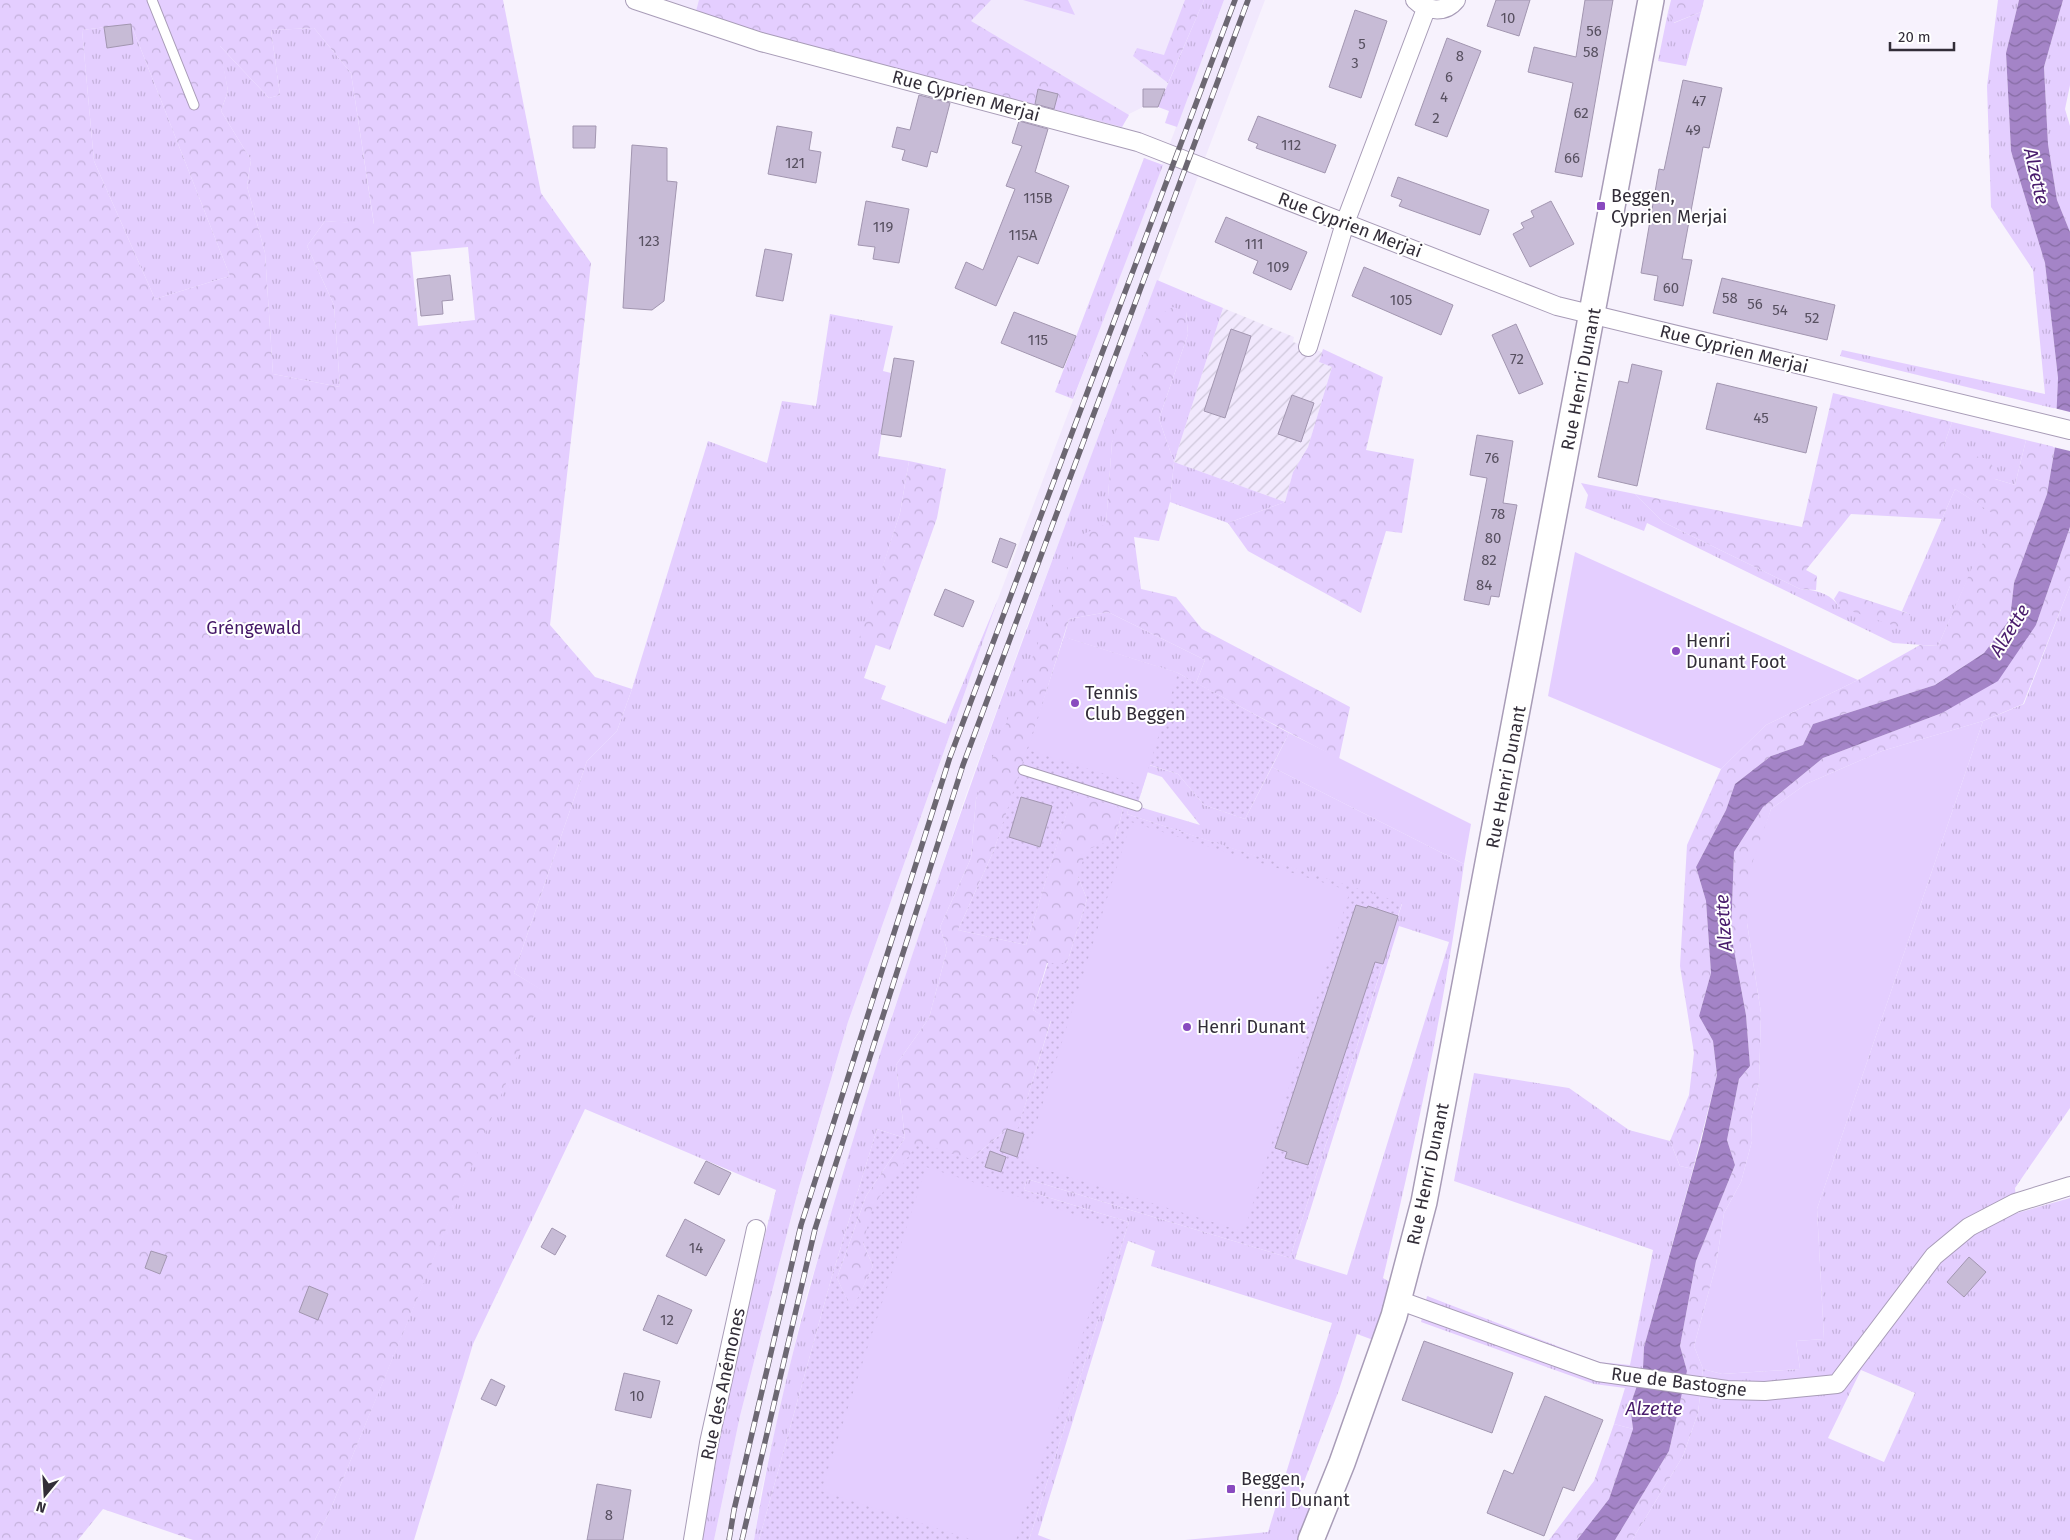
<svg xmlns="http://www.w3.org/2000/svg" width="2070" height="1540" font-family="'Fira Sans',sans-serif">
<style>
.built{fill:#f1e8fd}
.industrial{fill:url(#industrial-furrows)}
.grass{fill:url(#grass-tufts);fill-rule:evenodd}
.forest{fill:url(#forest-crowns);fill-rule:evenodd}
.park{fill:url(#park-dots)}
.garden{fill:#e4ceff}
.water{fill:url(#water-waves)}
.pier{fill:#f7f2fd}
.building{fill:#c7bbd6;stroke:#a296b0}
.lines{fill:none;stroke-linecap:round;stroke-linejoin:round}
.service-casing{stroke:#a89cb7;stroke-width:11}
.minor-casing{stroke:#a89cb7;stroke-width:20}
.secondary-casing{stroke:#a89cb7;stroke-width:28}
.service{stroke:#fff;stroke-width:9}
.minor{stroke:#fff;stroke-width:18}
.secondary{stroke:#fff;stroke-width:25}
.rail-casing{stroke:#6c6772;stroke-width:5.5}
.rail{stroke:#fff;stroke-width:4;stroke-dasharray:11;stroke-linecap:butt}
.poi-dot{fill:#894abf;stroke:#fff;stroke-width:2}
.labels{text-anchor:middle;stroke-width:4;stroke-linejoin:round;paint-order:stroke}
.number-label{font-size:15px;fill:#575060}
.street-label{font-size:18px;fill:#322d38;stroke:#fff}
.poi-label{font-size:18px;fill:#322d38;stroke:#fff;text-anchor:start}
.park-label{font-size:18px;fill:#441767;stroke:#fff}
.water-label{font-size:19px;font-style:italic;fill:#491c6c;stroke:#fff}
</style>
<defs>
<pattern id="industrial-furrows" width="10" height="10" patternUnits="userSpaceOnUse" patternTransform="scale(1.25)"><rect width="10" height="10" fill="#f1e8fd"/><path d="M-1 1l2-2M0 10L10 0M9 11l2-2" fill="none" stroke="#cfc7da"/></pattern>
<pattern id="grass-tufts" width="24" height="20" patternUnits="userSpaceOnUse" patternTransform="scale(1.25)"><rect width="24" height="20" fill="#e4ceff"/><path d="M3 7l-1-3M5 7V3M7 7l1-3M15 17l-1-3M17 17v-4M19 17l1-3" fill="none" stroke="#c4b1db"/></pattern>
<pattern id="forest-crowns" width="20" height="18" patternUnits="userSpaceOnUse" patternTransform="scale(1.25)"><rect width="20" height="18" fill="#e4ceff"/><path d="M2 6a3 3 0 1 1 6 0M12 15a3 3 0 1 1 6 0" fill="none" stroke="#c4b1db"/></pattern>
<pattern id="park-dots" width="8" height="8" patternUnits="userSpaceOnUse" patternTransform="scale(1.25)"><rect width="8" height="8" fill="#e4ceff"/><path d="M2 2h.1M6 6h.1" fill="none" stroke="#c4b1db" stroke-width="1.8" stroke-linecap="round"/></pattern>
<pattern id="water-waves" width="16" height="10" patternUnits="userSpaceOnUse" patternTransform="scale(1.25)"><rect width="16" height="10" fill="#a484c7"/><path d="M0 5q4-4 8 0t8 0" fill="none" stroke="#866ca3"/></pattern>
</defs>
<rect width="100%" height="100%" fill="#f7f2fd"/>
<path class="built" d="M663,0H1204L1158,107H1143L1129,114L1122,127L763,34Z
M1224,0H1265L1026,629L966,795L892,1016L804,1304L761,1493L754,1540H714L740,1416L799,1187L848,1022L998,599Z"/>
<path class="industrial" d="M1223,308L1294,337L1293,342L1322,352L1319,362L1332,367L1308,447L1293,472L1285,502L1174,462Z"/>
<path class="grass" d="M1204,0H1224L1177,127L1165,123L1169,111L1158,107Z
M1998,0H2019L2006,53L2011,151L2045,263L2058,378L2057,409L1840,356L1842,350L2045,394L2033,270L1991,207L1987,86Z
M2063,0H2070V85L2065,109L2070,126V232L2057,200L2048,144L2044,67Z
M1668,12L1674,23L1701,12L1686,66L1658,61Z
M131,24L230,276L155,299L94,161L82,30Z
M314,28L351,73L374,225L325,221L307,246L334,305L340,387L273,374L265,253L247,186L251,160L221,111L228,91L219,45L269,98L280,95L271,30Z
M1144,158L1163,165L1073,399L1055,392Z
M1157,280L1223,308L1174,462L1285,502L1228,523L1170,502L1174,462L1159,419L1188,334L1186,312L1112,442L1106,525L976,799L971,858L940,927L947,950L929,1018L896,1065L905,1138L877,1129L832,1276L759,1540H754C780,1380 826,1224 875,1070C959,803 1059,542 1157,280Z
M830,314L893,326L883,371L891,373L878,456L909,461L900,513L860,638L876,644L864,678L886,686L881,699L946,724L998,599L848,1022L799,1187L740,1416L714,1540H698L723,1409L776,1190L585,1109L473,1344L414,1540H315L329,1513L543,991L514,973L587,761L617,731L632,689L708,441L767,463L782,401L816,406Z
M1952,422L2026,440L2015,485L1995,479L1943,448Z
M1581,483L1635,494L1663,522L1800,589C1815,590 1831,593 1839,607L1910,614L1902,611L1955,489L1996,515L1938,646L1893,643L1647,523L1644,531L1585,508L1588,495Z
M2070,586V1108L2015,1188L2017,1213L2070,1198V1540H1632L1683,1456L1698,1413L1703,1369L1722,1374L1800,1369L1796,1341L1824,1339L1817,1209L1983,721L2024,704ZM1861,1370L1915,1393L1884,1462L1828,1438Z
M1108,612L1205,660L1196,683L1178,673L1064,637L1069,619Z
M1149,765L1178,774L1204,805L1245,819L1272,767L1464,864C1445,1003 1416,1141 1383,1278L1401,1289L1384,1344L1357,1334L1339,1390L1299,1495L1325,1506L1311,1540H1185L1268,1532L1332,1323L1151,1266L1155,1251L1128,1241L1038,1535L1051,1540H1029L1129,1222L1024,1190L1027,1179L1290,1258L1402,904L1127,814L1130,804L1200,825L1162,777L1147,772ZM1399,926L1449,942L1347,1275L1295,1259Z
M1474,1073L1569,1088L1629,1130L1670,1141L1680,1166L1693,1169L1644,1347L1643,1368L1630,1406L1633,1429L1614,1424L1625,1388L1594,1384L1421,1322L1427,1296L1599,1362L1630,1365L1653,1250L1454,1181Z"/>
<path class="forest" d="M0,0H503L541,193L591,263L550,625L595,677L632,689L617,731L587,761L514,973L544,991L329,1513L315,1540H193L103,1509L78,1540H0ZM131,24L230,276L155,299L94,161L82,30ZM314,28L351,73L374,224L325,221L307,246L334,305L340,387L273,374L265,253L247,186L251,160L221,111L228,91L220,46L269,98L280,95L271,30ZM468,247L475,320L418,326L411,252Z
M699,0H991L971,21L1129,115L1122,127L763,34L696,11Z
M1023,0H1068L1075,15Z
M1185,0H1204L1168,83L1133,56L1137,48L1164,55Z
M1671,0H1704L1701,12L1673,23L1668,12Z
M1173,307L1186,312L1188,334L1159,419L1174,462L1170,502L1159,541L1134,537L1141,589L1176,597L1202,629L1350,707L1339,759L1196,683L1205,660L1108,612L1069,619L1028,750L994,850L958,930L1026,945L1073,792L1123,809L1115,839L1078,877L1087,899L1067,963H1047L1033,1010L1051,1020L1017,1132L1007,1129L971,1159L863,1243L873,1266L852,1311L837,1278L866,1196L905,1138L896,1065L929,1018L947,950L940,927L971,858L976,799L1081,535L1106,524L1112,442L1157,316Z
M1323,349L1383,377L1366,450L1414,459L1402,533L1386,531L1361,613L1248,551L1228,523L1285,502L1293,472L1308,447L1332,367L1319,362Z
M1833,393L1952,422L1943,448L1991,460L1995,479L2015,485L2026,440L2055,447L2047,494L2014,583L2010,619L1984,653L1935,685L1813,724L1803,745L1771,756L1735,784L1726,810L1696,867L1706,901L1711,973L1699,1016L1713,1041L1717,1075L1693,1169L1680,1166L1670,1141L1689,1095L1694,1053L1680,966L1687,845L1721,769L1766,725L1858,680L1920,645L1938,646L1995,515L1955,489L1942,519L1851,514L1806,570L1817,576L1816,590L1800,589L1663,522L1635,494L1802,527Z
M909,461L946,469L937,518L890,650L859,639L900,513Z
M2070,527V586L2023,704L1983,721L1882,751L1806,784L1771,809L1762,838L1747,923L1761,1013L1759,1083L1751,1119L1752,1141L1741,1182L1724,1213L1716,1265L1694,1346L1703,1369L1698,1413L1683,1456L1632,1540H1615L1669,1451L1687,1371L1680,1346L1696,1261L1735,1165L1727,1140L1739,1079L1750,1066L1746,1015L1731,934L1734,852L1763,807L1823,758L1942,713L2036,625Z
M1839,591L1910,614V631L1839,607L1834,599Z
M1614,1424L1633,1429L1609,1499L1577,1540H1549L1594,1481Z"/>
<path class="park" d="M1064,637L1178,673L1289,733L1245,819L1204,805L1178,774L1150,765L1137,806L1130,804L1127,814L1402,903L1290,1258L1027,1179L1024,1190L1129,1222L1029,1540H759L832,1276L877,1129L905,1138L866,1196L837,1278L852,1310L873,1266L863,1243L873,1206L918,1143L971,1159L1007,1129L1017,1131L1051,1021L1033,1010L1048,963H1067L1087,899L1078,877L1086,850L1115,839L1123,809L1073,793L1026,945L958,930L994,850Z"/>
<path class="garden" d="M1575,552L1858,680L1766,725L1721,769L1548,696Z
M1064,637L1178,673L1143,786L1028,750Z
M1983,721L1817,1209L1824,1339L1796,1341L1800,1369L1722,1374L1703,1369L1694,1346L1716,1265L1724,1213L1741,1182L1752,1141L1751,1119L1759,1083L1761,1013L1747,923L1749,872L1771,809L1806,784L1882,751Z
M1289,733L1471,824L1464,864L1272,767Z
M1131,822L1350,891L1244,1232L1024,1163Z
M926,1167L1117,1228L1016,1540H973L821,1491Z"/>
<path class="water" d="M2019,0H2063L2044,67L2048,144L2057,200L2070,232V527L2036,625L1998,681L1942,713L1823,758L1763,807L1734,852L1731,934L1746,1015L1750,1066L1739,1079L1727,1140L1735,1165L1696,1261L1680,1346L1687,1371L1669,1451L1615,1540H1577L1609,1499L1633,1429L1630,1406L1643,1368L1644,1347L1701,1142L1717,1075L1713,1041L1699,1016L1711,973L1706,901L1696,867L1726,810L1735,784L1771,756L1803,745L1813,724L1935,685L1984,653L2010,619L2014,583L2047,494L2055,447L2058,378L2045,263L2011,151L2006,53Z"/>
<path class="pier" d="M2054,408L2070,412V451L2053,447Z"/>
<path class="building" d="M1496,0H1530L1519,36L1487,26Z
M1585,0H1613L1582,177L1555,172L1573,83L1528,72L1534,47L1576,57Z
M1355,10L1387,21L1361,98L1329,87Z
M131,24L133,44L107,48L104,27Z
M1447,38L1481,51L1447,137L1415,125Z
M1683,80L1722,88L1709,148L1703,147L1682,259L1692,260L1683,306L1654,300L1658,276L1641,273L1659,169L1664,170Z
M1038,89L1058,94L1054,109L1035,104Z
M1143,89H1165L1158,107H1143Z
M919,95L950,103L937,153L931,151L927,167L902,160L905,150L892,147L897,127L910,130Z
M1258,116L1336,145L1325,173L1256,148L1258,144L1248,140Z
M1019,121L1048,129L1035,172L1069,186L1038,264L1018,256L996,306L955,288L966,262L983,270L1015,189L1006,186L1022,146L1012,143Z
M573,126H596L595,148H573Z
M777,126L812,132L809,150L821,152L816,183L768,174Z
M632,145L667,148V181L677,182L664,301L652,310L623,308Z
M1398,177L1489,210L1480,235L1399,206L1402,200L1391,196Z
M866,201L909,209L899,263L873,259L875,247L858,245Z
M1551,201L1574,244L1530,267L1513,234L1524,228L1521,223L1534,217L1531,211Z
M1226,217L1307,252L1291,290L1253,273L1258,261L1215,242Z
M765,249L792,254L783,301L756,296Z
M1364,267L1453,305L1441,335L1352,296Z
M450,275L453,300L442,301L443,314L421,316L417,279Z
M1722,278L1835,305L1827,340L1713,313Z
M1014,312L1076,336L1063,368L1001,343Z
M1516,324L1543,384L1519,394L1492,335Z
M1231,329L1251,336L1225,418L1204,411Z
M894,358L914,361L901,437L881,434Z
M1632,364L1662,371L1637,486L1598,477L1619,381L1628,383Z
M1717,383L1817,407L1806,453L1706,429Z
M1292,395L1314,403L1301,442L1278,434Z
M1477,435L1513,441L1503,503L1517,505L1499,597L1491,596L1489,605L1464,600L1487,478L1470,475Z
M1000,538L1016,544L1007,568L992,562Z
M945,589L974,601L963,627L934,615Z
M1021,797L1052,806L1040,847L1009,837Z
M1356,905L1367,908L1368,906L1398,916L1383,964L1375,962L1308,1165L1285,1158L1287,1152L1275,1148Z
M1007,1129L1024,1134L1017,1157L1000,1151Z
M990,1151L1006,1157L1001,1172L985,1167Z
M706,1161L731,1173L719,1195L694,1183Z
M685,1219L725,1240L706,1276L666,1256Z
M552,1228L566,1236L555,1255L541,1247Z
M151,1251L167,1256L160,1274L145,1268Z
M1969,1257L1986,1272L1964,1297L1947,1282Z
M309,1286L328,1294L318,1320L299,1312Z
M658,1295L692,1310L677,1344L643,1330Z
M1424,1341L1513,1373L1492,1433L1402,1400Z
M624,1373L660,1381L651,1418L615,1410Z
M491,1379L505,1386L496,1406L481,1399Z
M1545,1396L1603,1420L1574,1491L1563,1487L1544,1536L1487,1513L1504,1470L1513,1474Z
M597,1484L631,1490L623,1540H587Z"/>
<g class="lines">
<g class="service-casing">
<path id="service" d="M152,0L194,105
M1023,770L1137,806"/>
</g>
<g class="minor-casing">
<path id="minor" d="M635,0L761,42L1138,142L1557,306L2070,430
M1415,0C1426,11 1445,14 1456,0
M1308,347L1345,223L1426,9
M1398,1300L1598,1372L1727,1390L1765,1391L1837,1384L1934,1256L1969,1227L2015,1203L2070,1186
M693,1540L709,1443L756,1229"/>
</g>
<g class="secondary-casing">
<path id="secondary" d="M1311,1540L1342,1463L1394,1316L1424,1202L1651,0"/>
</g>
<use href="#service" class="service"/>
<use href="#minor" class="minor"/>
<use href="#secondary" class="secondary"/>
<g class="rail-casing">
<path id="rail" d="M729,1540L734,1510L801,1225L950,757L1235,0
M742,1540L815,1229L963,765L1248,0"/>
</g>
<use href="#rail" class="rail"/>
</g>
<g class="poi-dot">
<rect x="1596" y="201" width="10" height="10" rx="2.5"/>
<circle cx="1676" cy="651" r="5"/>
<circle cx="1075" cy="703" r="5"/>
<circle cx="1187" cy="1027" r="5"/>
<rect x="1226" y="1484" width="10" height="10" rx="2.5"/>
</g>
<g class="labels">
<g class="number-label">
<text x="1508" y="23">10</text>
<text x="1594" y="36">56</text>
<text x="1362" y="49">5</text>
<text x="1591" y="57">58</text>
<text x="1460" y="61">8</text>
<text x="1355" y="68">3</text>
<text x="1449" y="82">6</text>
<text x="1444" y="102">4</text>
<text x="1699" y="106">47</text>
<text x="1581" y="118">62</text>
<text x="1436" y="123">2</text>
<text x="1693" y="135">49</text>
<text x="1291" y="150">112</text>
<text x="1572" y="163">66</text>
<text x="795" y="168">121</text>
<text x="1038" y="203">115B</text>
<text x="883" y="232">119</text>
<text x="1023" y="240">115A</text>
<text x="649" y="246">123</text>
<text x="1254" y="249">111</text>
<text x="1278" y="272">109</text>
<text x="1671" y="293">60</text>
<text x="1730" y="303">58</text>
<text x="1401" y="305">105</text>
<text x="1755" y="309">56</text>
<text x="1780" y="315">54</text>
<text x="1812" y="323">52</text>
<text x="1038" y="345">115</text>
<text x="1517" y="364">72</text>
<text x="1761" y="423">45</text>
<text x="1492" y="463">76</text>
<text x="1498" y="519">78</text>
<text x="1493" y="543">80</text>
<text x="1489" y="565">82</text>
<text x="1484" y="590">84</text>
<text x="696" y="1253">14</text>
<text x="667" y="1325">12</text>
<text x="637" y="1401">10</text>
<text x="609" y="1520">8</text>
</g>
<g class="street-label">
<text transform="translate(966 96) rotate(15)" y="6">Rue Cyprien Merjai</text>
<text transform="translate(1350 225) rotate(21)" y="6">Rue Cyprien Merjai</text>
<text transform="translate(1734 349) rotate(14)" y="6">Rue Cyprien Merjai</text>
<text transform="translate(1581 379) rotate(-79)" y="6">Rue Henri Dunant</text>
<text transform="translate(1506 777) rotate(-79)" y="6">Rue Henri Dunant</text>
<text transform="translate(1428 1174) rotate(-78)" y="6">Rue Henri Dunant</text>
<text transform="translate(1679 1382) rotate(7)" y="6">Rue de Bastogne</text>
<text transform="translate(723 1384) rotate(-78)" y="6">Rue des Anémones</text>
</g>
<g class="poi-label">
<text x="1611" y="202">Beggen,<tspan x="1611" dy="21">Cyprien Merjai</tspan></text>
<text x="1686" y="647">Henri<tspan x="1686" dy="21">Dunant Foot</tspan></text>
<text x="1085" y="699">Tennis<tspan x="1085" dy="21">Club Beggen</tspan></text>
<text x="1197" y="1033">Henri Dunant</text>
<text x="1241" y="1485">Beggen,<tspan x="1241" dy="21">Henri Dunant</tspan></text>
</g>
<g class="park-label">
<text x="254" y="634">Gréngewald</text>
</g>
<g class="water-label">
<text transform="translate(2037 176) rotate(77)" y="7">Alzette</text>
<text transform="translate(2009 630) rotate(-58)" y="7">Alzette</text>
<text transform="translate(1723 923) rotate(-94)" y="7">Alzette</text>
<text x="1654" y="1415">Alzette</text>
</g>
</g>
<g transform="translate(45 1495) rotate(198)" stroke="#ffffff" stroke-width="4" paint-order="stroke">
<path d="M0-4L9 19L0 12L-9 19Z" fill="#322d38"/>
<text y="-8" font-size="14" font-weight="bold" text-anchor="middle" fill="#322d38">N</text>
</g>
<path d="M1890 42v8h64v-8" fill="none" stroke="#322d38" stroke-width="2.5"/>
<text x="1898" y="42" font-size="15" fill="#322d38" stroke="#ffffff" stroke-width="4" paint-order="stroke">20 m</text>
</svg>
